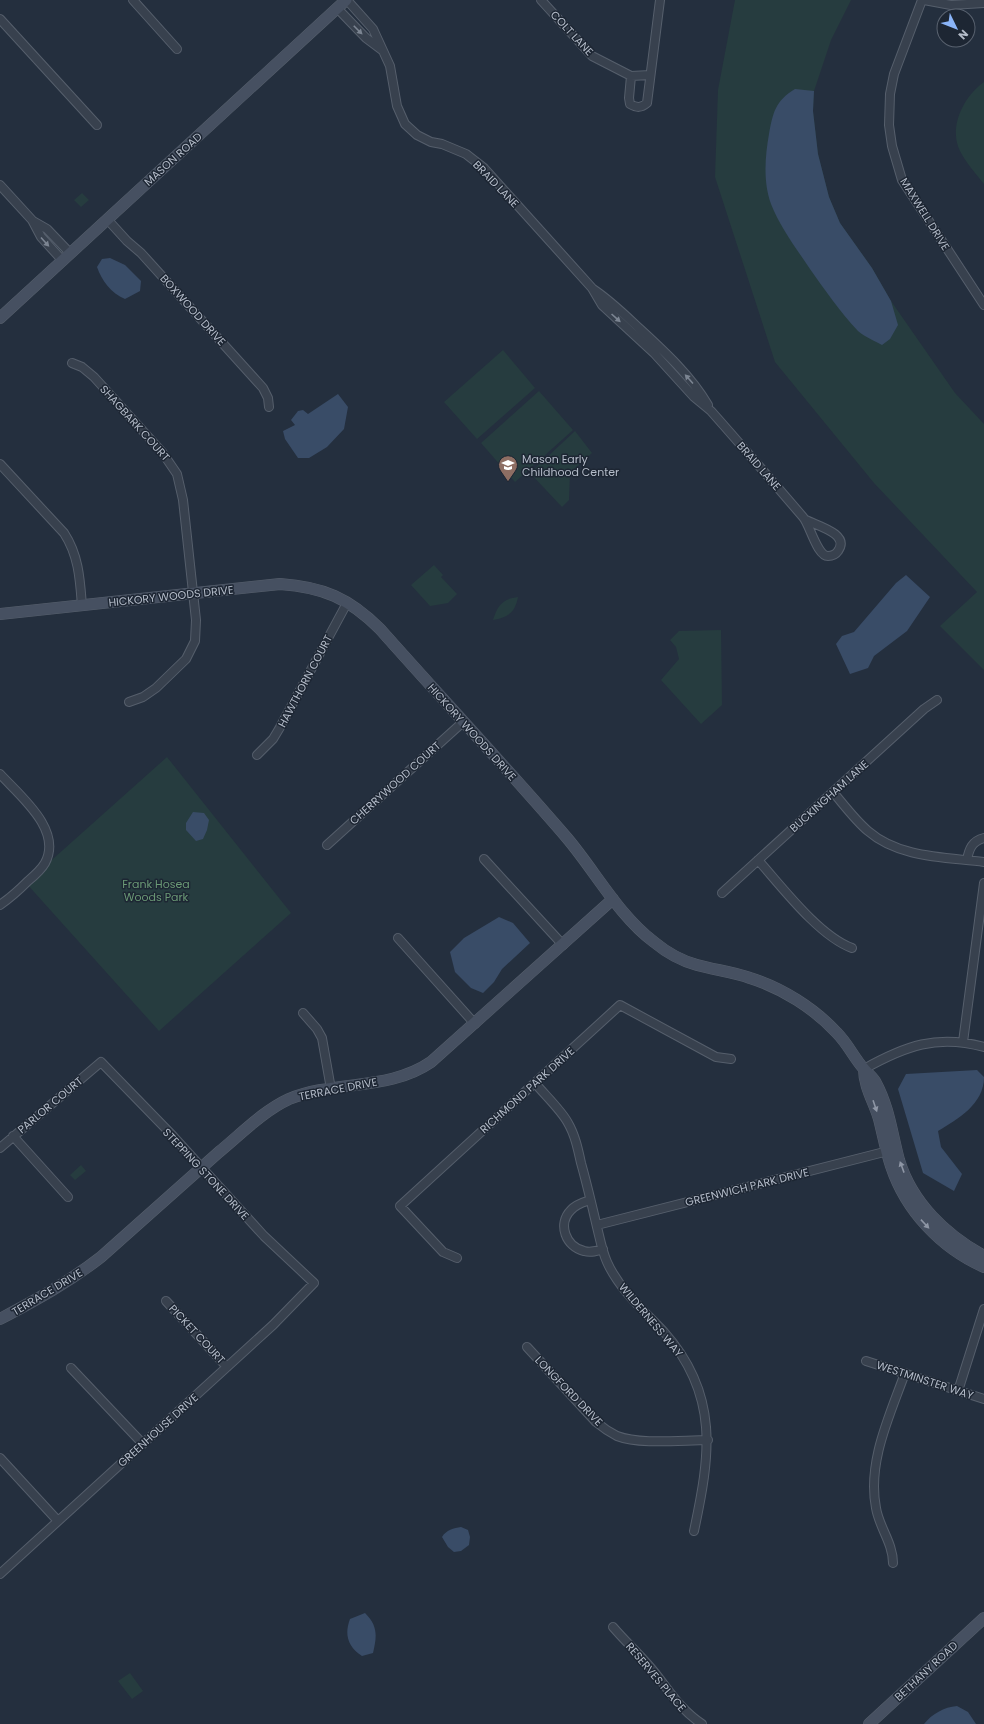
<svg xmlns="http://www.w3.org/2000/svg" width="984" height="1724" font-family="Poppins,sans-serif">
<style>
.green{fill:#263c3f}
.water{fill:#394c67}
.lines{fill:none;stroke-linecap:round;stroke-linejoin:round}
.street-casing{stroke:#565f6c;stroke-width:10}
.secondary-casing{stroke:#565f6c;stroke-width:12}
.street{stroke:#38414e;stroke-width:8}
.secondary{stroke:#465061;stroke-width:11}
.oneway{fill:#7c8592}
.oneway2{fill:#8e96a5}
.labels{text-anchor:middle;stroke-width:3;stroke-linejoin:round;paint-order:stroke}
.street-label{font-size:11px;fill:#b4bcc9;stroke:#1d2633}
.poi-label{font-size:11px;fill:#b4bcc9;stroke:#1d2633;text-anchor:start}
.park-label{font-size:11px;fill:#6b9a76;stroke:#1d2633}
</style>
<rect width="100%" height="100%" fill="#242f3e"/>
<path class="green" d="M735,0H851L831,40L814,91L813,111L818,154L829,197L840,223L872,268L891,301L955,393L984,424V670L940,626L977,592L874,483L775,362L715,177L718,90Z
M984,82V184C976,174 966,163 960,151C948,127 964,96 984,82Z
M82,193L89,200L81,207L74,200Z
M503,350L535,388L477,439L444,402Z
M539,391L573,430L515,482L481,443Z
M575,431L592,453L570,473L569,500L562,507L530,473Z
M434,565L443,575L441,577L457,594L448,603L430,606L411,585Z
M518,597C515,613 508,617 493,620C498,605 502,599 518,597Z
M721,630L722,705L701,724L661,680L679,659L676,647L670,640L679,631Z
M167,757L291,913L159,1031L26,883Z
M81,1165L86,1171L75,1180L70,1175Z
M130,1673L143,1691L132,1699L118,1681Z"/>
<path class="water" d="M795,89L814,91L813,111L818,154L829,197L840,223L872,268L891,301L898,325L890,339L882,345C875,341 865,337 858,331C840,312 825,290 810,269C796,248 780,227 771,204C763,182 765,156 769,134C773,113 775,101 795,89Z
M110,258L125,265L141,281L140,291L125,299C111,293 102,281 97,267L102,259Z
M338,394L348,407L344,429L327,447L309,458H298L285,439L283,431L295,425L291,420L298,411L303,410L308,414Z
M906,575L930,597L907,631L874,656L868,668L850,674L836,644L842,636L854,632L896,583Z
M193,812L204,813L209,820L207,830L203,839L196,841L186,830V823Z
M499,917L513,923L530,943L502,969L494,982L483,993L471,988L455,972L450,952L464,938Z
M977,1070L984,1077C984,1104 958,1119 938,1131L941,1147L962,1174L954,1191L923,1173L898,1089L906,1074Z
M461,1527L468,1530L470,1537L469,1545L461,1551L454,1552L448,1547L442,1537C446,1530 454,1528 461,1527Z
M365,1613C378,1626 377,1636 373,1653L362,1656C348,1647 344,1635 350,1619Z
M957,1706L968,1712L976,1724H924C932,1714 944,1707 957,1706Z"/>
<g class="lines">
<g class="street-casing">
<path id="street" d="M133,0L177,49
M347,0L373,29L390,66L397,106L405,124L417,135L431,142L442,144L466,154L484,168L592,288L602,305L654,353L694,397L711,411C742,446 773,482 803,517C810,525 817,556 828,556C832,556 836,554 838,551C850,534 818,526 806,520
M541,0L592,56L631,76L650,75
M922,0L894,74L890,94L889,125L892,146L902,180L984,305
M924,0L951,5L984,3
M337,8L366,38L382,50
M0,19L97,125
M631,76L629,98L630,104C637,108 641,108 647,103L660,0
M0,185L32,220L41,237L62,260
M107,219L127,241L141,253L263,388L268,398L269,407
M33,221L47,229L70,253
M593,289C611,301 625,315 640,329C665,352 691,376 708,405
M72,363L82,367L94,377L162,452L177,474L183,500L196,620L195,641L186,659L156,688L143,697L129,702
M0,464L64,533C79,556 80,580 82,606
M257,755L273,739L279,729L347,603
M0,774C20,796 63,830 45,863C41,870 34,876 28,881C19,890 10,898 0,905
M833,792C844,805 855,820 868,831C899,858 945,857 984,862
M327,845L463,722
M484,859L563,945
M758,860C782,887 819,936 852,948
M967,860C969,849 972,841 984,838
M722,893L924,709L937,700
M398,938L475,1024
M303,1013L317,1029L322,1038L331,1089
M963,1042L984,883
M864,1069C905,1046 937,1034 984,1047
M535,1083C544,1094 562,1111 568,1123C575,1135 578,1149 581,1163C587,1184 592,1206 597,1227C600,1239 602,1251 607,1262C619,1289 644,1311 664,1332C720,1395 710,1456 694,1531
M13,1136L68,1197
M0,1148L101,1062L173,1136L264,1236L314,1283L273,1325L0,1574
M590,1200C584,1202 576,1204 571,1210C557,1224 566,1247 584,1251C591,1253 597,1251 603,1249
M597,1225L892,1150
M457,1258L443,1252L400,1206L620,1005L716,1057L731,1059
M166,1301L227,1367
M527,1347L596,1422C602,1427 609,1432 617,1436C640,1445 682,1440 708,1440
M866,1361L984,1399
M71,1368L143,1444
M958,1391L984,1309
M0,1458L58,1521
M893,1563C893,1543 879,1527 876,1508C867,1462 890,1415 905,1373
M613,1627C625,1641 639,1654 651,1668C668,1688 678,1708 702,1724"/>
</g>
<g class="secondary-casing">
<path id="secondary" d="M0,318L346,0
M0,614L280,584C323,587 349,598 380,629C442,699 506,767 567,838C595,871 619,916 654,942C666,952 682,961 697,965C715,970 733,972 750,978C782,988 814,1008 837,1033C848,1044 854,1058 864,1069C868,1074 873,1077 876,1083C889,1107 892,1134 899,1160C912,1203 946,1235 984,1256
M864,1069C864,1087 874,1102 879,1119C883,1135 886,1151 891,1166C906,1211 941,1248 984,1267
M0,1319C36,1300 69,1282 101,1257C140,1222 180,1187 219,1152C241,1134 263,1111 289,1099C335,1080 389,1091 431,1062L613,899
M869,1724L984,1618"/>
</g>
<use href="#street" class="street"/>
<use href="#secondary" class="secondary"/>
</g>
<defs><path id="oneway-solid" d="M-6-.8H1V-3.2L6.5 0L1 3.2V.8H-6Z"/></defs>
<g class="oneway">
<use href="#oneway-solid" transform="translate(358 30) rotate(45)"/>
<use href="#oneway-solid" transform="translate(45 242) rotate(48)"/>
<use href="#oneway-solid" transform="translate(616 318) rotate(42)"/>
<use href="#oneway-solid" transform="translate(689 379) rotate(-132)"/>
</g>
<g class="oneway2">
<use href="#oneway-solid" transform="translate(875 1106) rotate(71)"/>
<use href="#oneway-solid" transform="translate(902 1167) rotate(-110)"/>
<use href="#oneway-solid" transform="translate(925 1224) rotate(47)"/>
</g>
<defs>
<g id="school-pin" transform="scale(1)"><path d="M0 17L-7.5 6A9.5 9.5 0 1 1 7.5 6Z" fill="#8d6e63" stroke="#1d2633"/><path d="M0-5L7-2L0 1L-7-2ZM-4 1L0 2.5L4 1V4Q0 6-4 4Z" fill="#fff"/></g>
</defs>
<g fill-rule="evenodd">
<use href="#school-pin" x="508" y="465"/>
</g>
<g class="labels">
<g class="street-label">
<text transform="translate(572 33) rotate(47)" y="4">COLT LANE</text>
<text transform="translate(173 159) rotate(-42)" y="4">MASON ROAD</text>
<text transform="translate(496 184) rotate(46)" y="4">BRAID LANE</text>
<text transform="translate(925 214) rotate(58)" y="4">MAXWELL DRIVE</text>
<text transform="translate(193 310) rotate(48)" y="4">BOXWOOD DRIVE</text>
<text transform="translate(135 423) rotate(48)" y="4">SHAGBARK COURT</text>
<text transform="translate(759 466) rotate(49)" y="4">BRAID LANE</text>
<text transform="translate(171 596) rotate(-6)" y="4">HICKORY WOODS DRIVE</text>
<text transform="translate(305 681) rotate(-62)" y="4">HAWTHORN COURT</text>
<text transform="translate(472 732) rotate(48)" y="4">HICKORY WOODS DRIVE</text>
<text transform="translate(395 783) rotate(-42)" y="4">CHERRYWOOD COURT</text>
<text transform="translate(829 796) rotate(-42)" y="4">BUCKINGHAM LANE</text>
<text transform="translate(338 1089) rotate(-11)" y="4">TERRACE DRIVE</text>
<text transform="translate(527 1090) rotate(-42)" y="4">RICHMOND PARK DRIVE</text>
<text transform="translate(50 1105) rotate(-40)" y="4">PARLOR COURT</text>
<text transform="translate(206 1174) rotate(47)" y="4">STEPPING STONE DRIVE</text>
<text transform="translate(747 1187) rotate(-14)" y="4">GREENWICH PARK DRIVE</text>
<text transform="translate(47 1292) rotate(-31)" y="4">TERRACE DRIVE</text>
<text transform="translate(651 1320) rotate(50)" y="4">WILDERNESS WAY</text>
<text transform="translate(197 1334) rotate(47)" y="4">PICKET COURT</text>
<text transform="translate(925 1380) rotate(18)" y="4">WESTMINSTER WAY</text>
<text transform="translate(569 1391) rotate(46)" y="4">LONGFORD DRIVE</text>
<text transform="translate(158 1430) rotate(-42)" y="4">GREENHOUSE DRIVE</text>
<text transform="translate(926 1671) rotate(-43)" y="4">BETHANY ROAD</text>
<text transform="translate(656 1677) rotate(50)" y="4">RESERVES PLACE</text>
</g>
<g class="poi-label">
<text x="522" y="463">Mason Early<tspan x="522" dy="13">Childhood Center</tspan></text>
</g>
<g class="park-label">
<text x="156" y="888">Frank Hosea<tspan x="156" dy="13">Woods Park</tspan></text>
</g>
</g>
<g transform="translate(956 28) rotate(133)"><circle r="19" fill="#1d2633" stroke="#59626f"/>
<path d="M0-3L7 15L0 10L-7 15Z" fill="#8ab4f8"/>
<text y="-6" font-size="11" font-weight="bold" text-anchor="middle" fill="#b4bcc9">N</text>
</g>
</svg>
